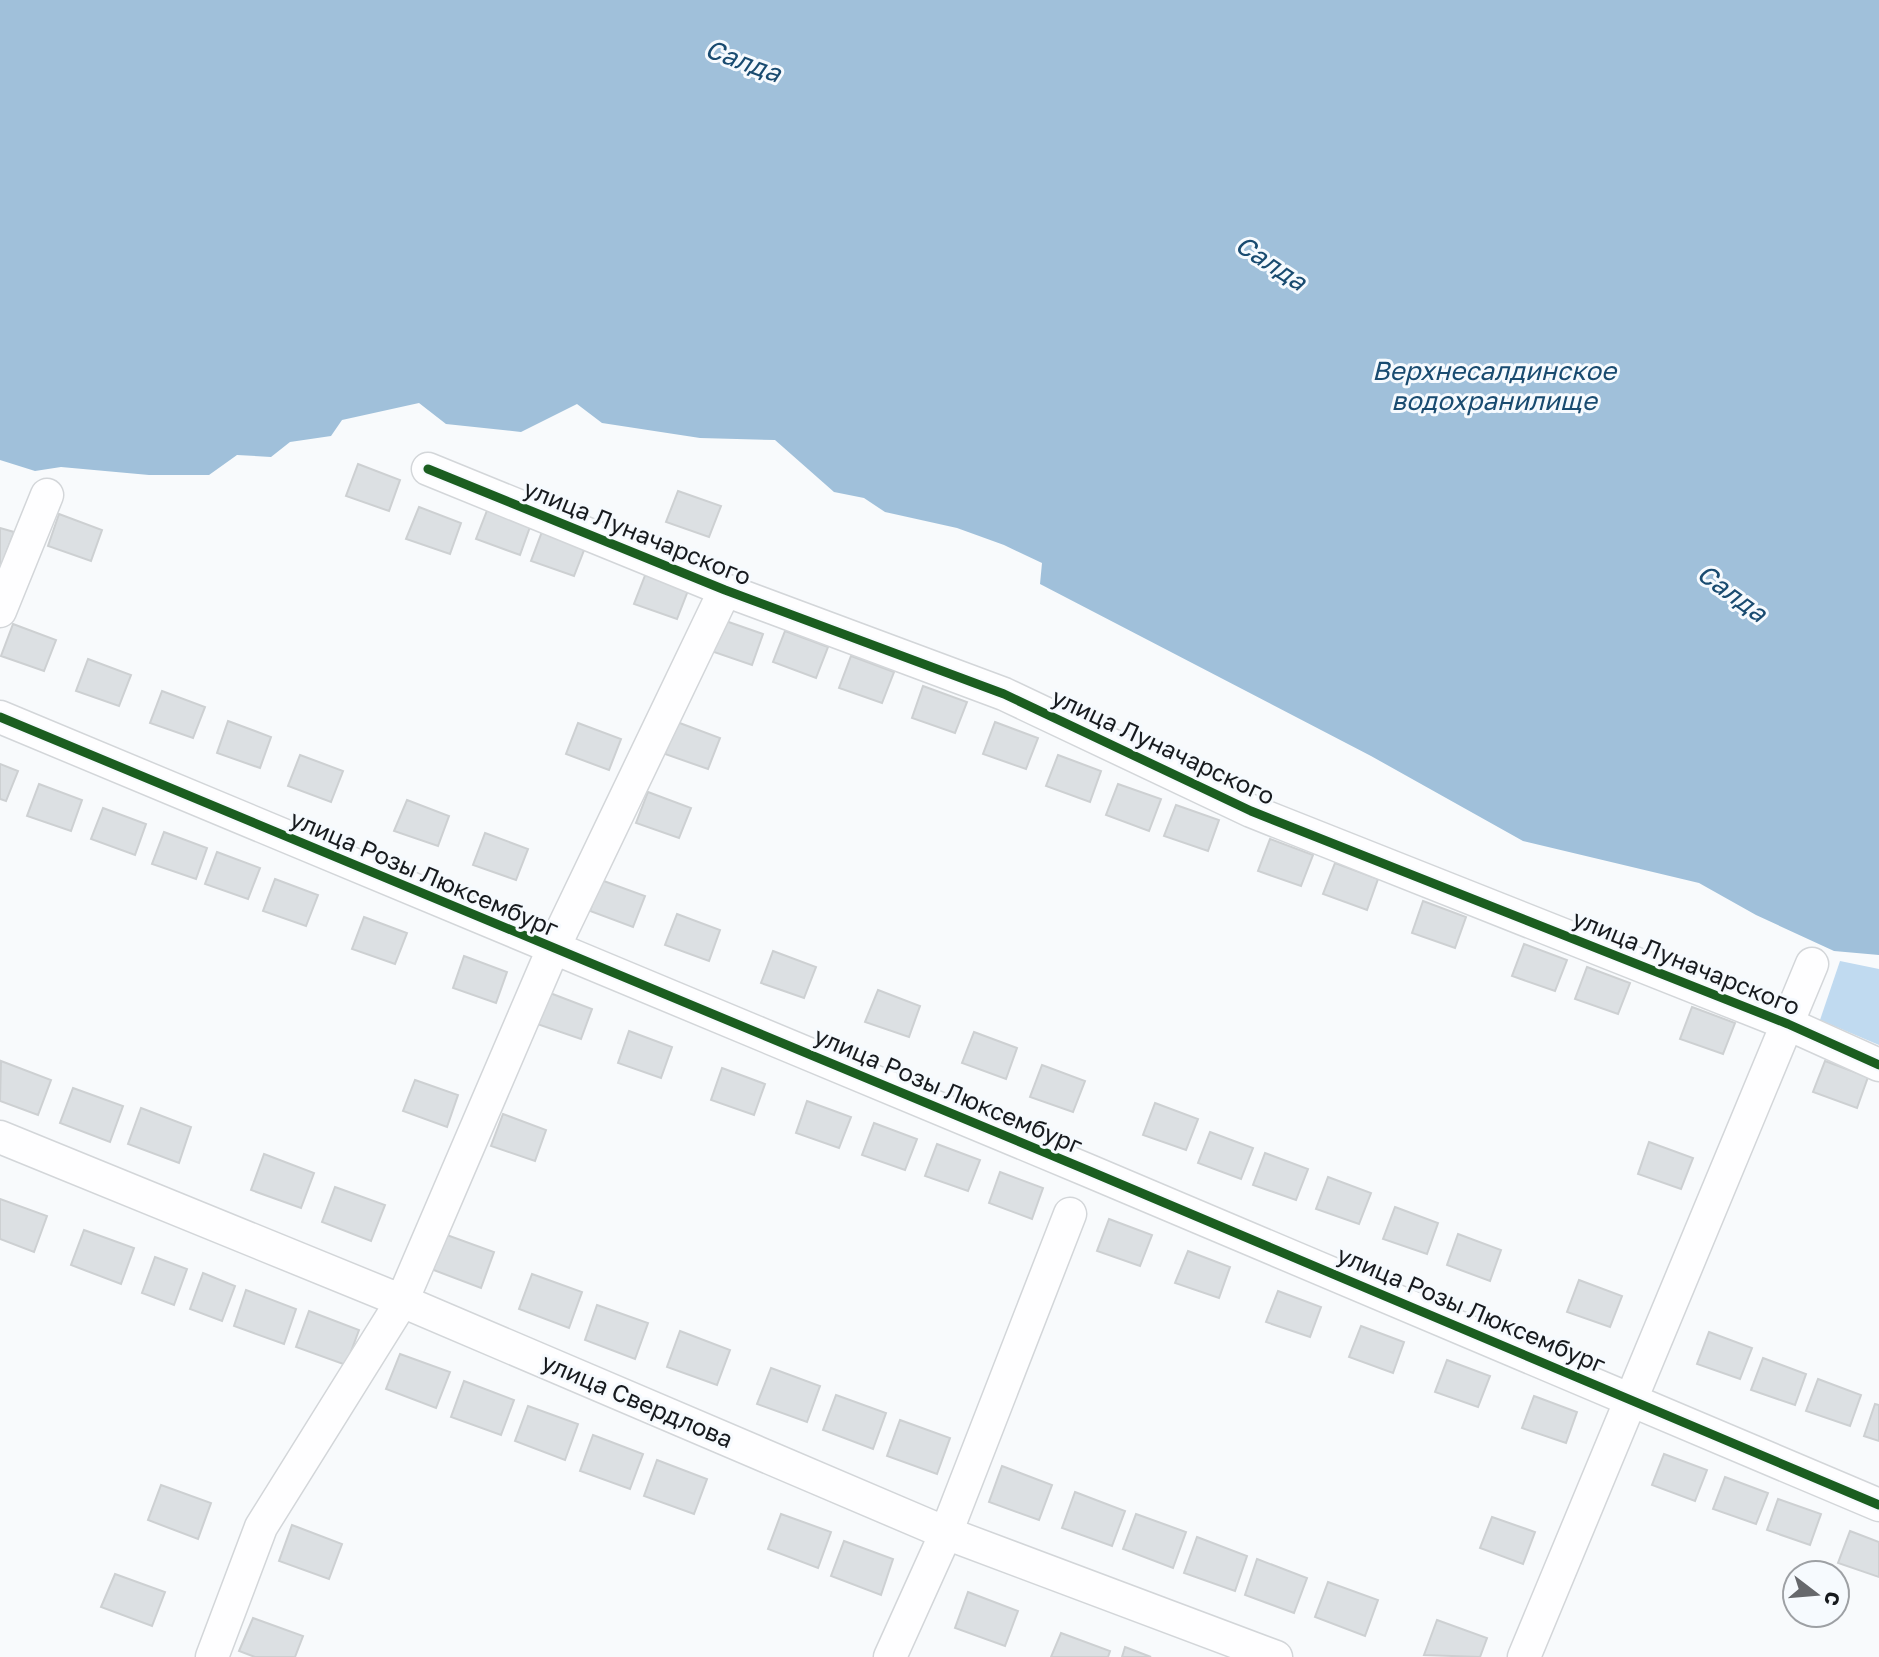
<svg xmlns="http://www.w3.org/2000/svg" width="1879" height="1657" font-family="'Golos Text',sans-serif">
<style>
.forest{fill:#c0daf0}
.water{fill:#a0c0da}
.building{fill:#dce0e3;stroke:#cdd0d2;stroke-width:2}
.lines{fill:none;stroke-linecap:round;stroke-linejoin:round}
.minor-casing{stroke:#d3d6d9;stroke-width:35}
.minor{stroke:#fefeff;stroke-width:32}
.cycleway-casing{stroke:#f6fafe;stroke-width:13}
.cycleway{stroke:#1b5e20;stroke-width:9}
.labels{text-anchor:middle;stroke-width:6;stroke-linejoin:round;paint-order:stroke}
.street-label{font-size:24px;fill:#171a1e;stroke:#f6fafe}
.water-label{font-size:26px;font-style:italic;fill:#194b70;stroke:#f6fafe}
</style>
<rect width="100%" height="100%" fill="#f8fafc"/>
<path class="forest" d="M1840,961L1879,969V1045L1820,1020Z"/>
<path class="water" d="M0,0H1879V955L1834,951L1756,915L1699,883L1523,841L1371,756L1040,584L1042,563L1004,545L957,528L885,512L864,498L834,492L775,440L700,438L602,423L577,404L521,432L446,424L419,403L342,420L331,436L290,442L271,457L237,455L209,475H149L61,467L35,471L0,460Z"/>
<path class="building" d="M358,464L400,480L389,511L346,496Z
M678,491L721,506L709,537L666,522Z
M419,507L461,523L450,554L406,539Z
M488,508L531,524L520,555L476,539Z
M59,514L102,530L91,561L48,546Z
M0,528L14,532L2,564L0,563Z
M543,529L586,545L574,576L531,561Z
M646,573L689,588L677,619L634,604Z
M720,619L763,634L752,665L708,650Z
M13,624L56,640L44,671L1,656Z
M785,631L828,647L816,678L773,662Z
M851,656L894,672L882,703L839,688Z
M88,659L131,675L119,706L76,691Z
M923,686L967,702L955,733L912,718Z
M162,691L205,707L193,738L150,723Z
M228,721L271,737L260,768L217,753Z
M677,722L720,738L708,769L665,754Z
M995,722L1038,738L1026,769L983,754Z
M578,723L621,739L609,770L566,754Z
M300,755L343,771L331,802L288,786Z
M1058,755L1101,771L1090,802L1046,786Z
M0,764L18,771L6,801L0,799Z
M39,784L82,800L71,831L27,816Z
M1118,784L1161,799L1149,831L1106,815Z
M648,792L691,808L679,838L636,823Z
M407,800L449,816L438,846L394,831Z
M1176,805L1219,820L1208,851L1164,836Z
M103,808L146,824L135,855L91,839Z
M164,832L207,848L196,879L152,864Z
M485,833L528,849L516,880L473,865Z
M1270,839L1313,855L1301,886L1258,871Z
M217,852L260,868L248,899L205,884Z
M1335,863L1378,879L1367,910L1323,894Z
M275,879L318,895L306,926L263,911Z
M601,880L645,896L633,927L590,911Z
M1423,901L1466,917L1455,948L1412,933Z
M677,914L720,930L709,961L665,945Z
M364,917L407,933L395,964L352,949Z
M1524,944L1567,960L1555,991L1512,976Z
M773,951L816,967L804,998L761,983Z
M464,956L507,972L496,1003L453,988Z
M1587,967L1630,983L1618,1014L1575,999Z
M878,990L920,1006L909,1037L865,1022Z
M550,993L592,1009L581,1039L537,1024Z
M1692,1007L1735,1023L1723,1054L1680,1039Z
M629,1031L672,1047L661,1078L618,1063Z
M974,1032L1017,1048L1006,1079L962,1063Z
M1,1061L51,1080L38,1115L0,1101Z
M1825,1061L1868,1077L1857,1108L1813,1092Z
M1042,1065L1085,1081L1073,1112L1030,1097Z
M722,1068L765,1084L754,1115L711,1100Z
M415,1080L458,1095L447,1127L403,1111Z
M73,1088L123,1106L110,1142L60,1123Z
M807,1101L851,1117L839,1148L796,1133Z
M1155,1103L1198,1119L1186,1150L1143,1135Z
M141,1108L191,1127L179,1163L128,1144Z
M503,1114L546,1130L535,1161L491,1146Z
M874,1123L917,1139L905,1170L862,1155Z
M1210,1132L1253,1148L1241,1179L1198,1163Z
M1649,1142L1693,1158L1681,1189L1638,1174Z
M937,1144L980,1160L968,1191L925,1176Z
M1265,1153L1308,1169L1296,1200L1253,1185Z
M264,1154L314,1173L301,1208L251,1190Z
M1000,1172L1043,1188L1032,1219L989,1203Z
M1328,1177L1371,1193L1359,1224L1316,1209Z
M335,1187L385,1205L371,1241L322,1222Z
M0,1199L47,1216L34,1252L0,1239Z
M1395,1207L1438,1223L1427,1254L1383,1239Z
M1109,1219L1152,1235L1140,1266L1097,1251Z
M84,1230L134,1248L121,1284L71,1265Z
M444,1234L494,1252L481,1288L431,1269Z
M1458,1234L1501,1250L1490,1281L1447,1265Z
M1188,1251L1230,1267L1219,1298L1175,1283Z
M155,1257L187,1269L174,1305L142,1293Z
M203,1273L235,1286L222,1321L190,1309Z
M532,1274L582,1292L569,1328L519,1309Z
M1579,1280L1622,1296L1610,1327L1567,1312Z
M246,1290L296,1309L284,1344L234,1326Z
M1278,1291L1321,1307L1310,1337L1266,1322Z
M597,1305L648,1323L635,1359L585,1340Z
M309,1311L359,1330L346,1365L296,1347Z
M1361,1326L1404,1342L1393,1373L1349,1357Z
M680,1331L730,1350L717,1385L667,1367Z
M1709,1332L1752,1348L1740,1379L1697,1364Z
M400,1354L450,1372L436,1408L386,1389Z
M1763,1358L1806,1374L1795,1405L1751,1390Z
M1447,1360L1490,1376L1478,1407L1435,1392Z
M771,1368L820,1386L807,1422L757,1404Z
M1818,1379L1861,1395L1850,1426L1806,1411Z
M464,1381L514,1400L501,1435L451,1417Z
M836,1395L886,1413L873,1449L823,1430Z
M1534,1396L1577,1412L1566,1443L1522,1428Z
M1875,1404L1879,1405V1441L1864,1436Z
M528,1406L578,1424L565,1460L515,1441Z
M900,1420L950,1438L937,1474L887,1456Z
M593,1435L643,1454L630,1489L580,1471Z
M1664,1454L1707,1470L1695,1501L1652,1485Z
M657,1460L707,1479L694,1514L644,1496Z
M1002,1466L1052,1485L1039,1520L989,1502Z
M1725,1477L1768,1493L1756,1524L1713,1509Z
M161,1485L211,1503L198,1539L148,1520Z
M1075,1492L1125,1511L1112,1546L1062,1528Z
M1778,1499L1821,1514L1810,1545L1767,1530Z
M781,1514L831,1532L818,1568L768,1549Z
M1136,1514L1186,1532L1173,1568L1123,1549Z
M1492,1517L1535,1532L1523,1564L1480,1548Z
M292,1525L342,1544L329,1579L279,1561Z
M1850,1531L1879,1542V1577L1838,1563Z
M1197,1537L1247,1556L1235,1591L1184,1573Z
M844,1541L893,1559L881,1595L831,1576Z
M1257,1559L1307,1578L1294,1613L1245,1595Z
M115,1574L165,1592L152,1626L101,1607Z
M1328,1582L1378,1600L1365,1636L1315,1617Z
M968,1592L1018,1611L1005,1646L955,1628Z
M253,1618L303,1636L295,1657H255L239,1651Z
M1437,1620L1487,1638L1480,1657L1424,1655Z
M1061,1633L1110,1651L1108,1657H1051Z
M1125,1647L1151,1657H1122Z"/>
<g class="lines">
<g class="minor-casing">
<path id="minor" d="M428,469L725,590L1004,694L1251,811L1788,1024L1879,1065
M0,611L47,495
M0,717L1087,1170L1879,1505
M0,1137L402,1301L946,1533L1276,1657
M212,1657L261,1527L402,1301L553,949L725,590
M890,1657L946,1533L1070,1214
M1524,1657L1812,964"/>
</g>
<use href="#minor" class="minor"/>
<g class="cycleway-casing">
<path id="cycleway" d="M428,469L725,590L1004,694L1251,811L1788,1024L1879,1065
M0,717L1087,1170L1879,1505"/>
</g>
<use href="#cycleway" class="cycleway"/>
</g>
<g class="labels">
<g class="street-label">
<text transform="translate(637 533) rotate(22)" y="8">улица Луначарского</text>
<text transform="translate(1163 747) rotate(25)" y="8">улица Луначарского</text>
<text transform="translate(424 874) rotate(23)" y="8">улица Розы Люксембург</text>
<text transform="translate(1686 963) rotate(22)" y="8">улица Луначарского</text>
<text transform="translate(948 1091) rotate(23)" y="8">улица Розы Люксембург</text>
<text transform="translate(1471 1310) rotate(23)" y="8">улица Розы Люксембург</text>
<text transform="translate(637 1401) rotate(23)" y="8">улица Свердлова</text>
</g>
<g class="water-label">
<text transform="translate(743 61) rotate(20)" y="9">Салда</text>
<text transform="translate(1271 263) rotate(33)" y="9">Салда</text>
<text x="1494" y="380">Верхнесалдинское<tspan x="1494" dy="30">водохранилище</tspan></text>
<text transform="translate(1732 593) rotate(36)" y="9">Салда</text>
</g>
</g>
<g transform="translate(1816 1594) rotate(106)"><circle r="33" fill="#f6fafe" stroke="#9da0a4" stroke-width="2"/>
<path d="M0-5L12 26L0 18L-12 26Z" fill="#66686c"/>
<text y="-10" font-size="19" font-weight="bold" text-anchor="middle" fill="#171a1e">С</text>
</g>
</svg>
